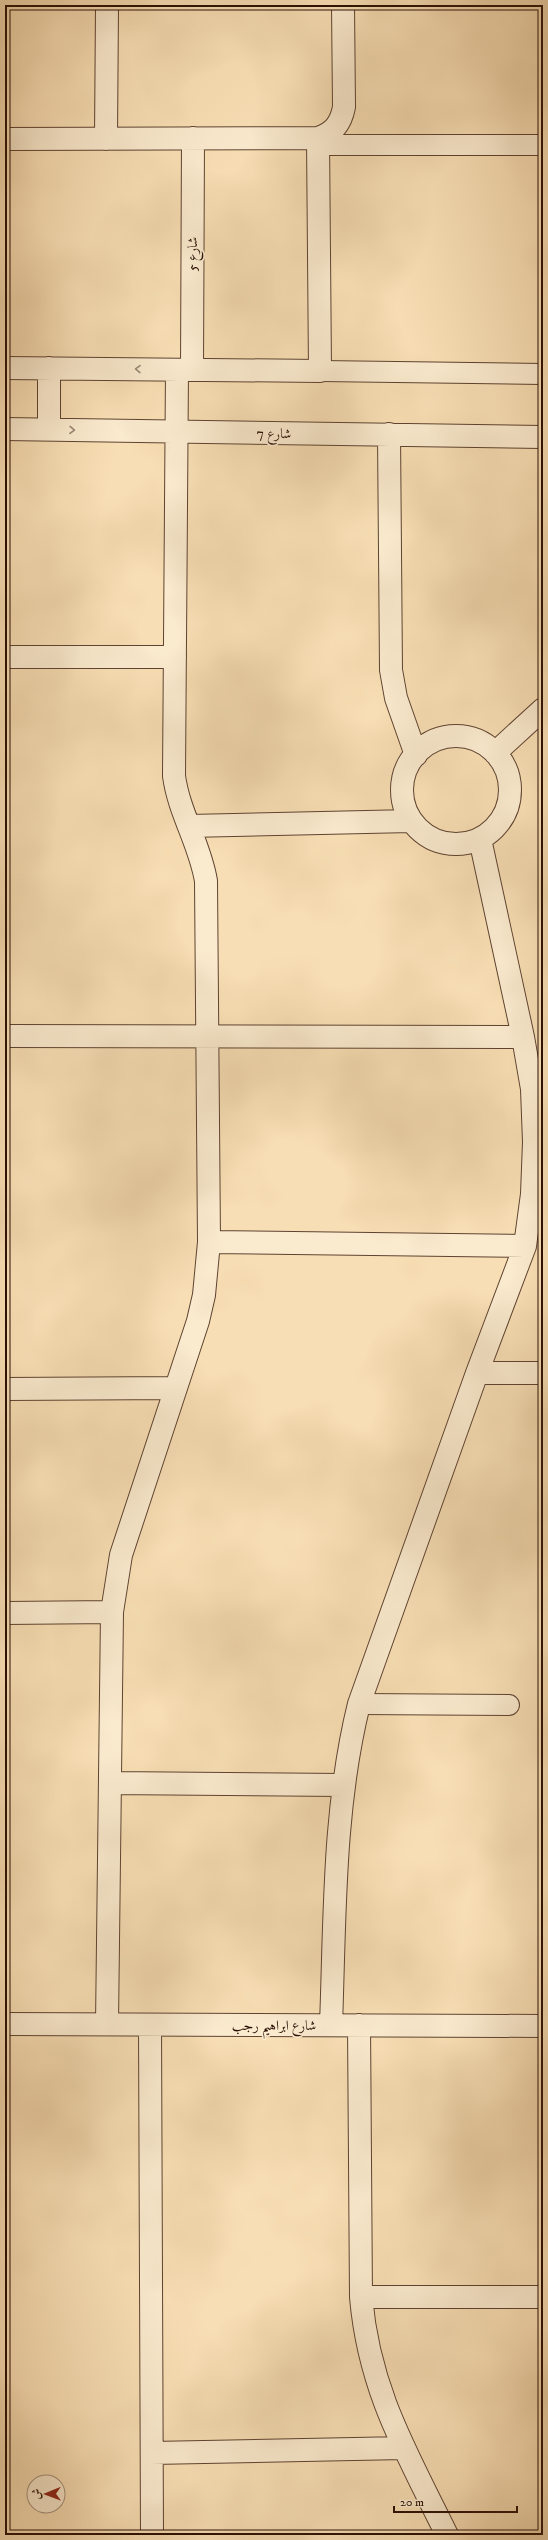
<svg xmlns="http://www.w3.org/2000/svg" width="548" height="2540" font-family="'IM FELL DW Pica',Amiri,serif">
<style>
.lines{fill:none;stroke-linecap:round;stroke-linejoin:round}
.lane-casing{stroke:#5e4331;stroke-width:22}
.street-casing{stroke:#5e4331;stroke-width:24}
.lane{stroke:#faeace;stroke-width:20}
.street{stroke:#faeace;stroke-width:22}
.oneway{stroke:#9c8774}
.labels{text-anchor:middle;stroke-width:3.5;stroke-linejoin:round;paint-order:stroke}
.street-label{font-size:14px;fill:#2a0f05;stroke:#faeace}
</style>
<rect width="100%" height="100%" fill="#f8deb4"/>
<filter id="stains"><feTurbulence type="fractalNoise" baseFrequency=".005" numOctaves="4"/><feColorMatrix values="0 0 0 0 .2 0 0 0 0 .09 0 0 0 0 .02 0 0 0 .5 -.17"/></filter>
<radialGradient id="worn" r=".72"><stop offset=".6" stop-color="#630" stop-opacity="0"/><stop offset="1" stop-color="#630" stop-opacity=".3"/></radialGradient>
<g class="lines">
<g class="lane-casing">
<path id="lane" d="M318,145H543
M320,371L543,374
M359,1704L509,1705"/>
</g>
<g class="street-casing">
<path id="street" d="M5,139L318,138C334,133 341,123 344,107L343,5
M106,139L107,5
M5,368L320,371L318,138
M49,368V429
M192,370L193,138
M5,429L543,437
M389,434L391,670L396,698L416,755
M5,657H175
M402 790a54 54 0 1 1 108 0a54 54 0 1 1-108 0Z
M495,753L543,709
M189,826L411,821
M5,1036L523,1037
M209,1242L525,1246
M477,1373H543
M5,1389L176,1388
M5,1613L112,1612
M110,1783L342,1785
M5,2024L543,2026
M107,2024L112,1612L121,1555L198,1321L204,1295L209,1242L206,881C200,844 179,813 174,776L177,370
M150,2025L152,2535
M331,2025C335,1918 333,1809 359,1704L477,1373L525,1246L532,1194L534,1142L532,1089L523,1037L480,839
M359,2025L361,2297C369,2391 407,2453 447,2535
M361,2297H543
M152,2453L404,2448"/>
</g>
<use href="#lane" class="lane"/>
<use href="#street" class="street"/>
</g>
<defs><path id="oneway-chevron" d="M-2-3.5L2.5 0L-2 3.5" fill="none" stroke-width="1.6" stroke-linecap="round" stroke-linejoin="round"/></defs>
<g class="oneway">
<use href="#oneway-chevron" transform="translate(138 369) rotate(-179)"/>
<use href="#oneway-chevron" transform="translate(72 430) rotate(1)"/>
</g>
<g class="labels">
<g class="street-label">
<text transform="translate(192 254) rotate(-90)" y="5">شارع 5</text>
<text transform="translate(274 433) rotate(1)" y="5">شارع 7</text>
<text x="274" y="2030">شارع ابراهيم رجب</text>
</g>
</g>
<rect width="548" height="2540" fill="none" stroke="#f8deb4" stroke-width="20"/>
<rect x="6" y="6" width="536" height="2528" fill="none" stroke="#2a0f05" stroke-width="2"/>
<rect x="10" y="10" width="528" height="2520" fill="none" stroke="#2a0f05"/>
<g transform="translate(46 2494) rotate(269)"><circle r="19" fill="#faeace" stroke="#a7927e"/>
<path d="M0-3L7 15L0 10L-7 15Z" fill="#8f2418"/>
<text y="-6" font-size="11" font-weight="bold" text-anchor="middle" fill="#2a0f05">ش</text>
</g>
<path d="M394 2506v6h123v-6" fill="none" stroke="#2a0f05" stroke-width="2"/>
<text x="400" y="2506" font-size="12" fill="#2a0f05" stroke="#faeace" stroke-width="3" paint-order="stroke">20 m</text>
<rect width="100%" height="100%" filter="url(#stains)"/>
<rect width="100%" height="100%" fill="url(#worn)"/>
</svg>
